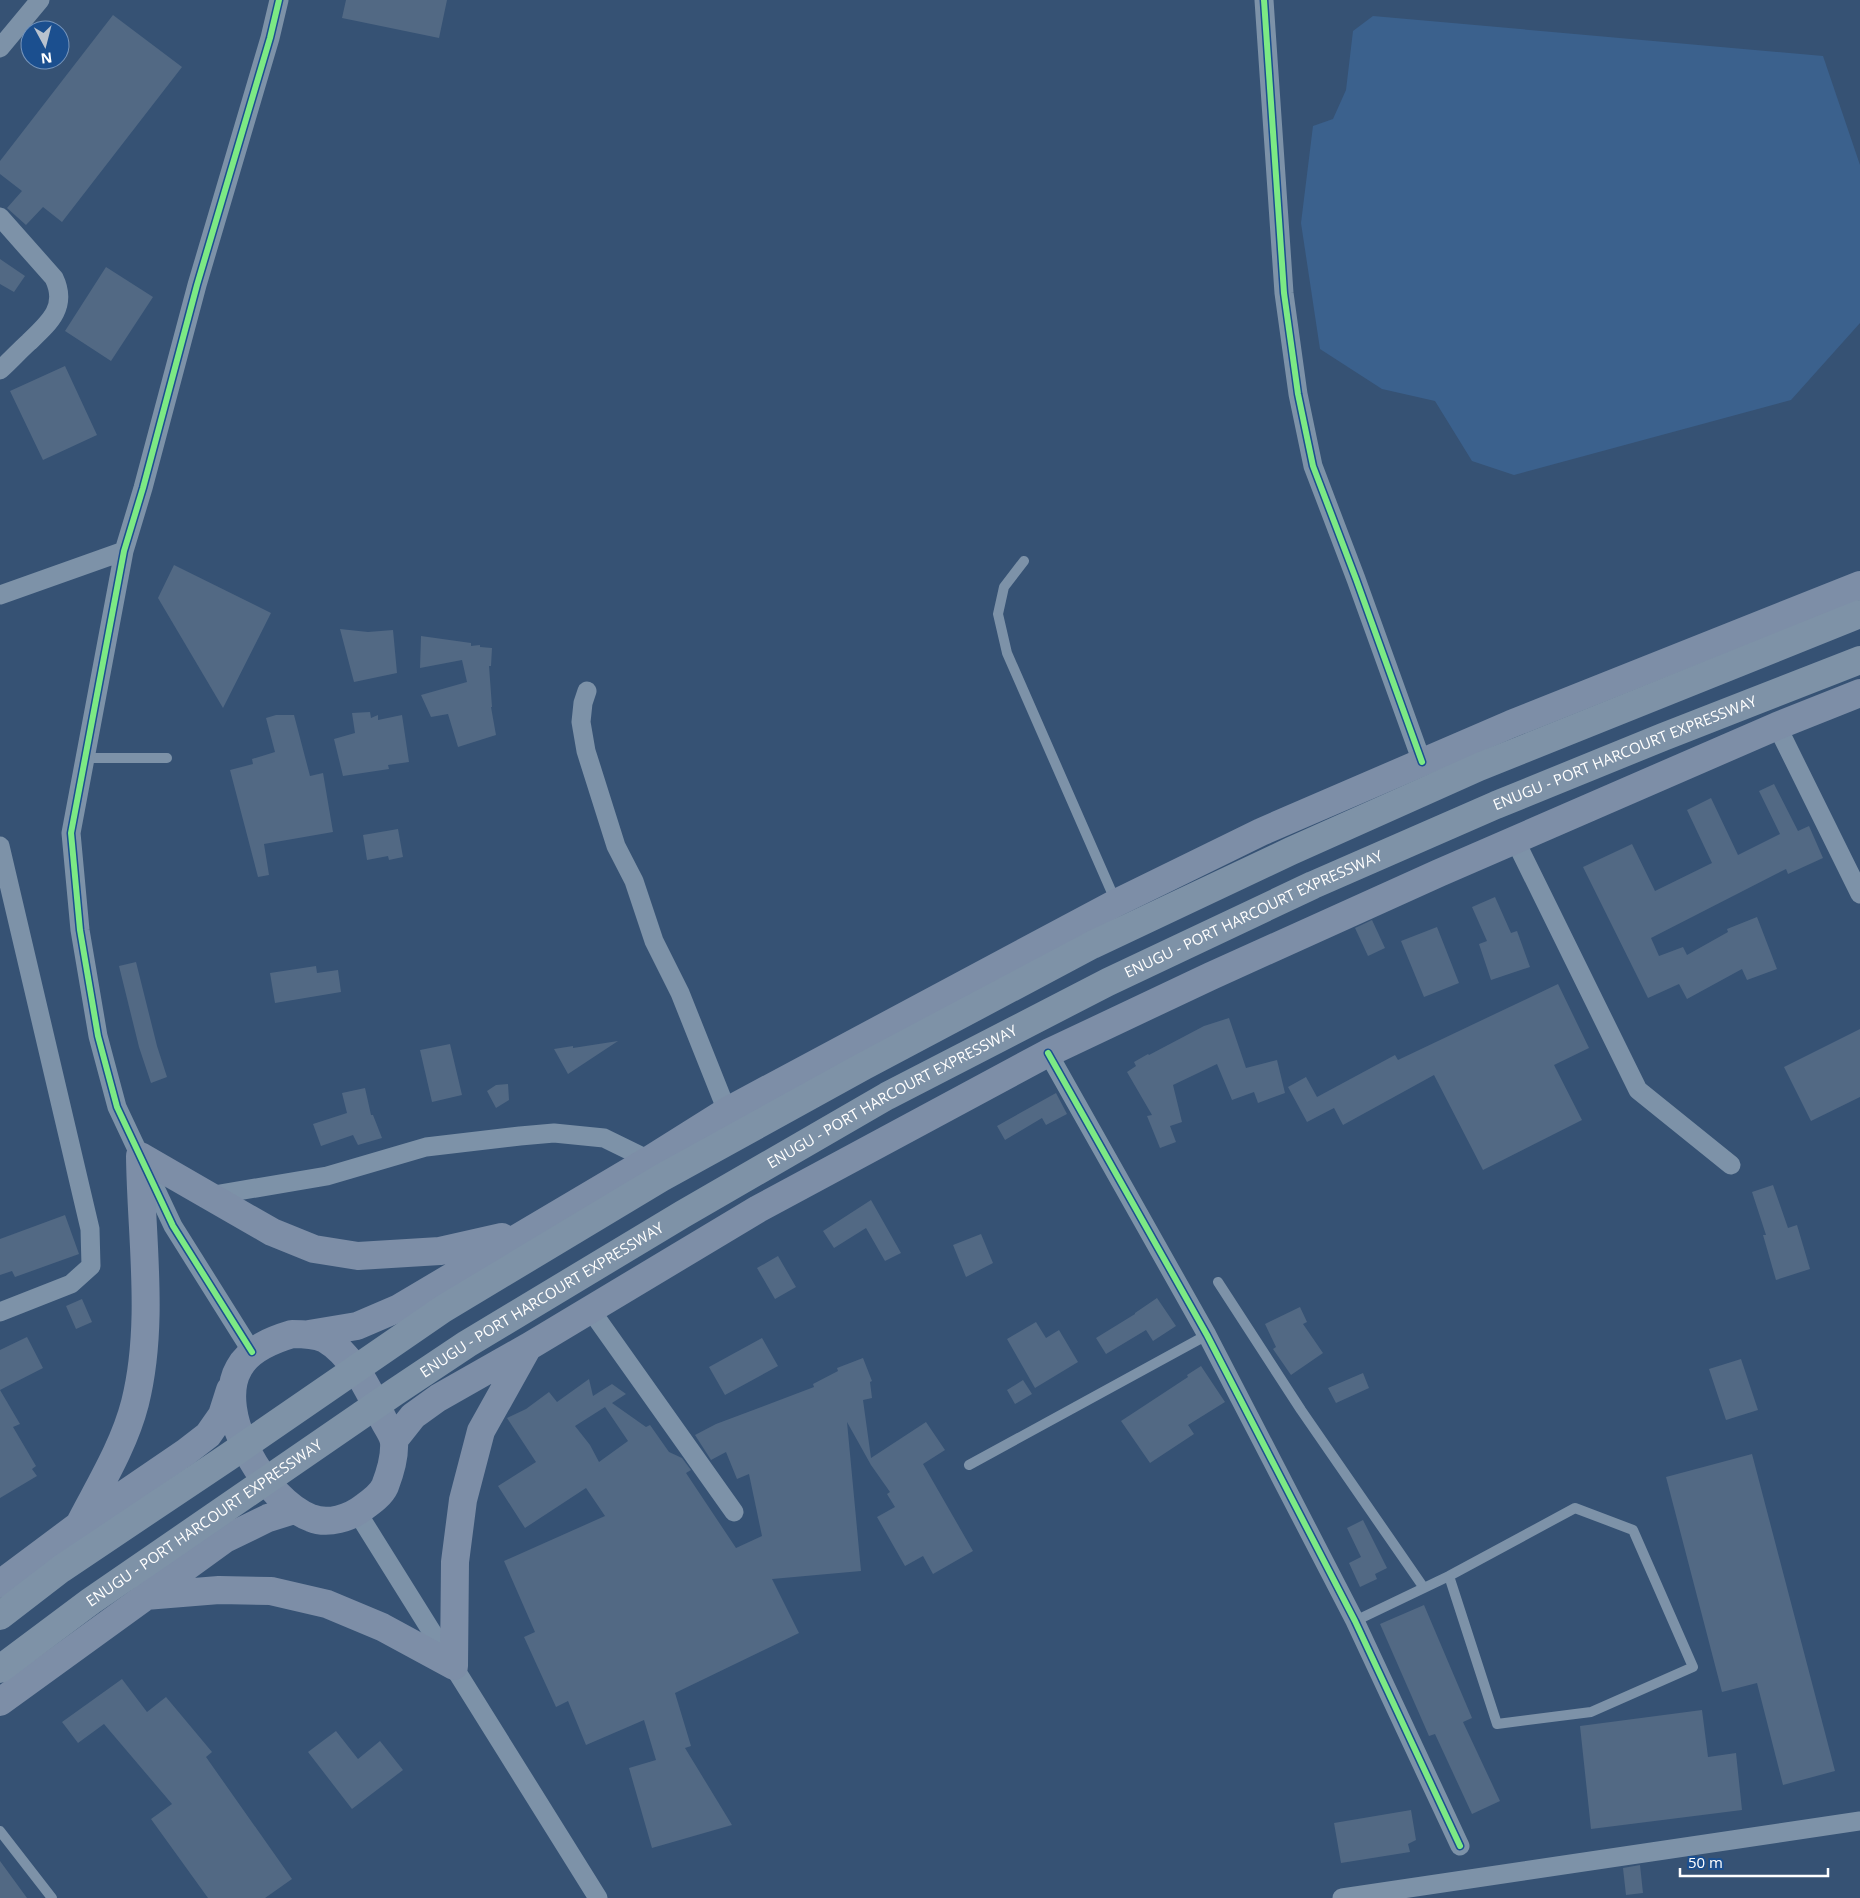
<svg xmlns="http://www.w3.org/2000/svg" width="1860" height="1898" font-family="'Open Sans',sans-serif">
<style>
.water{fill:#3b618d}
.building{fill:#526984;fill-rule:evenodd}
.lines{fill:none;stroke-linecap:round;stroke-linejoin:round}
.lane{stroke:#7d92a8;stroke-width:10}
.street{stroke:#7d92a8;stroke-width:19}
.primary{stroke:#7d8ea7;stroke-width:28}
.highway{stroke:#7e92a7;stroke-width:28}
.cycleway-casing{stroke:#1b4f8f;stroke-width:9}
.cycleway{stroke:#7ce984;stroke-width:6}
.labels{text-anchor:middle;stroke-width:4;stroke-linejoin:round;paint-order:stroke}
.street-label{font-size:15px;fill:#fff;stroke:#1b4f8f}
</style>
<rect width="100%" height="100%" fill="#365274"/>
<path class="water" d="M1373,16L1823,56L1860,165V323L1791,400L1514,475L1472,461L1435,401L1382,389L1320,349L1301,223L1313,126L1333,119L1346,90L1353,31Z"/>
<path class="building" d="M346,0H447L439,38L342,18Z
M113,15L182,67L62,222L43,207L26,225L7,208L22,191L0,174V161Z
M0,259L25,276L14,292L0,284Z
M106,267L153,297L111,361L65,331Z
M65,366L97,435L43,460L10,391Z
M174,565L271,613L223,708L158,598Z
M340,629L368,632L393,630L397,673L354,682Z
M421,636L471,643V646L480,645V647L492,648L491,666H489L492,707H491L496,735L458,747L448,714L431,717L421,695L467,682L462,660L420,668Z
M370,712L371,718L378,715V720L402,715L409,762L388,765L389,769L343,776L334,739L355,733L352,713Z
M276,715H294L310,776L323,773L333,832L264,844L269,875L258,877L230,770L253,764L252,759L275,752L266,718Z
M1774,784L1798,831L1809,826L1823,858L1788,874L1786,869L1651,938L1659,956L1683,947L1687,955L1728,932L1727,929L1757,917L1777,969L1747,980L1742,969L1687,999L1679,984L1648,998L1583,867L1632,844L1655,891L1712,863L1687,810L1711,798L1738,855L1780,834L1759,791Z
M398,829L403,857L389,860L388,856L367,860L363,835Z
M1495,897L1511,933L1517,931L1530,967L1491,980L1479,944L1487,941L1472,907Z
M1372,920L1385,948L1368,956L1355,928Z
M1437,927L1459,983L1424,997L1401,941Z
M136,962L157,1046L167,1077L151,1083L139,1047L119,966Z
M316,966L317,973L338,970L341,992L275,1003L270,973Z
M1558,984L1589,1048L1554,1065L1582,1120L1483,1170L1434,1075L1343,1125L1334,1108L1307,1122L1288,1087L1306,1077L1317,1097L1395,1055L1398,1060Z
M1229,1018L1246,1068L1277,1060L1285,1093L1258,1103L1254,1092L1232,1100L1217,1064L1173,1085L1182,1122L1170,1126L1176,1142L1160,1148L1147,1116L1152,1115L1127,1072L1136,1066L1134,1062L1148,1054L1149,1055L1204,1026Z
M1860,1029V1097L1811,1121L1784,1067Z
M618,1041L568,1074L554,1049L573,1046V1048Z
M450,1044L462,1095L432,1102L420,1050Z
M508,1084L509,1100L496,1108L487,1091L496,1085Z
M365,1088L371,1115H373L382,1138L358,1145L353,1135L321,1146L313,1124L347,1113L342,1093Z
M1056,1093L1067,1114L1046,1125L1042,1118L1005,1140L997,1126Z
M1773,1185L1788,1228L1797,1225L1810,1269L1776,1280L1763,1235H1766L1752,1192Z
M871,1200L901,1253L885,1261L866,1228L834,1248L823,1231Z
M65,1215L79,1254L15,1277L12,1271L0,1275V1239Z
M981,1234L993,1263L966,1277L953,1245Z
M778,1256L796,1287L775,1299L757,1268Z
M1157,1298L1176,1326L1153,1341L1146,1330L1106,1354L1096,1338L1135,1314V1313Z
M82,1299L92,1322L76,1329L66,1306Z
M1300,1307L1307,1322L1303,1324L1323,1353L1291,1375L1273,1349L1276,1347L1265,1324Z
M1036,1322L1046,1338L1059,1330L1078,1362L1035,1388L1007,1339Z
M27,1337L43,1368L0,1390L20,1424L13,1427L36,1466L32,1469L37,1476L0,1498V1350Z
M762,1338L778,1366L725,1395L709,1367Z
M863,1358L872,1381L870,1382L872,1398L863,1400L871,1458L926,1422L945,1450L923,1464L973,1551L933,1574L923,1556L905,1566L877,1517L895,1507L887,1494L890,1492L871,1465L847,1422L861,1571L772,1579L799,1633L675,1693L691,1746L685,1748L732,1825L652,1848L629,1768L656,1760L644,1720L586,1745L568,1701L556,1707L524,1637L535,1632L504,1561L605,1516L586,1488L525,1528L498,1486L536,1462L507,1418L526,1409L549,1392L557,1402L589,1379L593,1396L612,1384L626,1394L612,1403L646,1427L650,1425L669,1452L682,1458L691,1470L686,1473L736,1548L762,1536L749,1474L737,1479L726,1452L711,1460L695,1435L716,1424L814,1387L813,1384L838,1371L837,1368ZM605,1407L628,1441L599,1462L590,1445L575,1426Z
M1741,1359L1758,1410L1726,1420L1709,1369Z
M1201,1366L1225,1402L1188,1425L1194,1434L1150,1463L1121,1421L1188,1377L1187,1375Z
M1363,1373L1369,1388L1336,1403L1328,1388Z
M1023,1380L1032,1394L1015,1404L1007,1390Z
M1752,1454L1835,1771L1783,1785L1757,1683L1722,1692L1666,1477Z
M1363,1520L1387,1568L1375,1574L1377,1579L1360,1587L1349,1563L1361,1557L1347,1528Z
M1424,1605L1472,1718L1463,1722L1500,1801L1472,1814L1435,1734L1429,1736L1380,1624Z
M122,1679L147,1712L166,1697L212,1752L206,1757L292,1879L265,1898H208L151,1819L172,1804L104,1724L78,1743L62,1722Z
M1702,1710L1708,1757L1736,1753L1742,1810L1591,1829L1580,1726Z
M336,1731L358,1759L380,1741L403,1770L352,1809L308,1752Z
M1411,1810L1416,1840L1408,1844L1410,1852L1341,1863L1334,1823Z
M0,1861L27,1898H0Z
M1640,1865L1643,1893L1626,1895L1623,1868Z"/>
<g class="lines">
<path class="lane" d="M1024,561L1004,587L998,614L1007,653L1116,902
M85,758H167
M1218,1282L1301,1410L1424,1588
M969,1465L1207,1335
M1355,1621L1449,1576L1575,1508L1633,1530L1693,1667L1591,1712L1497,1724L1449,1576
M0,1831L52,1898"/>
<path class="street" d="M1264,0L1284,293L1298,394L1313,466L1356,579L1422,762
M0,48L40,0
M0,217L54,278C68,307 49,323 29,342C19,351 10,361 0,370
M0,595L124,551
M587,691L583,703L581,722L586,751L616,846L634,881L654,941L680,993L727,1111
M1777,726L1860,894
M1515,840L1638,1090L1731,1165
M0,846L90,1229L91,1266L71,1284L0,1312
M1048,1053L1207,1335L1355,1621L1460,1846
M208,1196L327,1176L426,1147L520,1136L554,1133L604,1138L649,1160
M590,1309L734,1512
M252,1352L173,1226L117,1107L98,1036L80,930L71,833L124,551L143,488L197,285L270,38L279,0
M357,1512L598,1898
M1342,1898L1860,1821"/>
<path class="primary" d="M292,1334C303,1334 315,1334 325,1339C354,1356 370,1393 384,1421C387,1427 393,1435 394,1442C395,1456 390,1473 385,1486C381,1495 371,1502 364,1507C350,1518 328,1525 311,1518C266,1501 213,1413 239,1368C249,1349 272,1340 292,1334Z
M309,1334L357,1326L399,1308L649,1160L727,1111L1116,903L1261,832L1511,724L1860,585
M394,1440L413,1416L438,1398L528,1347L758,1209L1048,1053L1211,976L1439,873L1777,726L1860,693
M79,1525C99,1486 124,1446 135,1403C155,1323 141,1237 140,1156L272,1232L314,1249L358,1256L440,1251L502,1237
M0,1584L79,1525L186,1452L208,1435L222,1415L230,1390
M145,1596L219,1590L271,1591L327,1604L382,1627L454,1666L455,1562L463,1500L481,1431L528,1347
M0,1702L225,1539L268,1518L294,1510"/>
<g class="highway">
<path d="M0,1616L61,1569L228,1457L443,1309L661,1178L864,1066L1092,945L1291,851L1479,767L1860,614"/>
<path id="s1" d="M0,1669L91,1601L395,1392L467,1344L683,1214L887,1096L1108,982L1313,885L1496,805L1663,737L1860,660"/>
</g>
<g class="cycleway-casing">
<path id="cycleway" d="M1264,0L1284,293L1298,394L1313,466L1356,579L1422,762
M1048,1053L1207,1335L1355,1621L1460,1846
M252,1352L173,1226L117,1107L98,1036L80,930L71,833L124,551L143,488L197,285L270,38L279,0"/>
</g>
<use href="#cycleway" class="cycleway"/>
</g>
<g class="labels">
<g class="street-label">
<text dy="5" stroke="none"><textPath href="#s1" startOffset="1871">ENUGU - PORT HARCOURT EXPRESSWAY</textPath></text>
<text dy="5" stroke="none"><textPath href="#s1" startOffset="1466">ENUGU - PORT HARCOURT EXPRESSWAY</textPath></text>
<text dy="5" stroke="none"><textPath href="#s1" startOffset="1061">ENUGU - PORT HARCOURT EXPRESSWAY</textPath></text>
<text dy="5" stroke="none"><textPath href="#s1" startOffset="656">ENUGU - PORT HARCOURT EXPRESSWAY</textPath></text>
<text dy="5" stroke="none"><textPath href="#s1" startOffset="251">ENUGU - PORT HARCOURT EXPRESSWAY</textPath></text>
</g>
</g>
<g transform="translate(45 45) rotate(173)"><circle r="24" fill="#1b4f8f" stroke="#7695bc"/>
<path d="M0-4L9 19L0 12L-9 19Z" fill="#b9c2ce"/>
<text y="-8" font-size="14" font-weight="bold" text-anchor="middle" fill="#ffffff">N</text>
</g>
<path d="M1680 1868v8h148v-8" fill="none" stroke="#ffffff" stroke-width="2.5"/>
<text x="1688" y="1868" font-size="15" fill="#ffffff" stroke="#1b4f8f" stroke-width="4" paint-order="stroke">50 m</text>
</svg>
